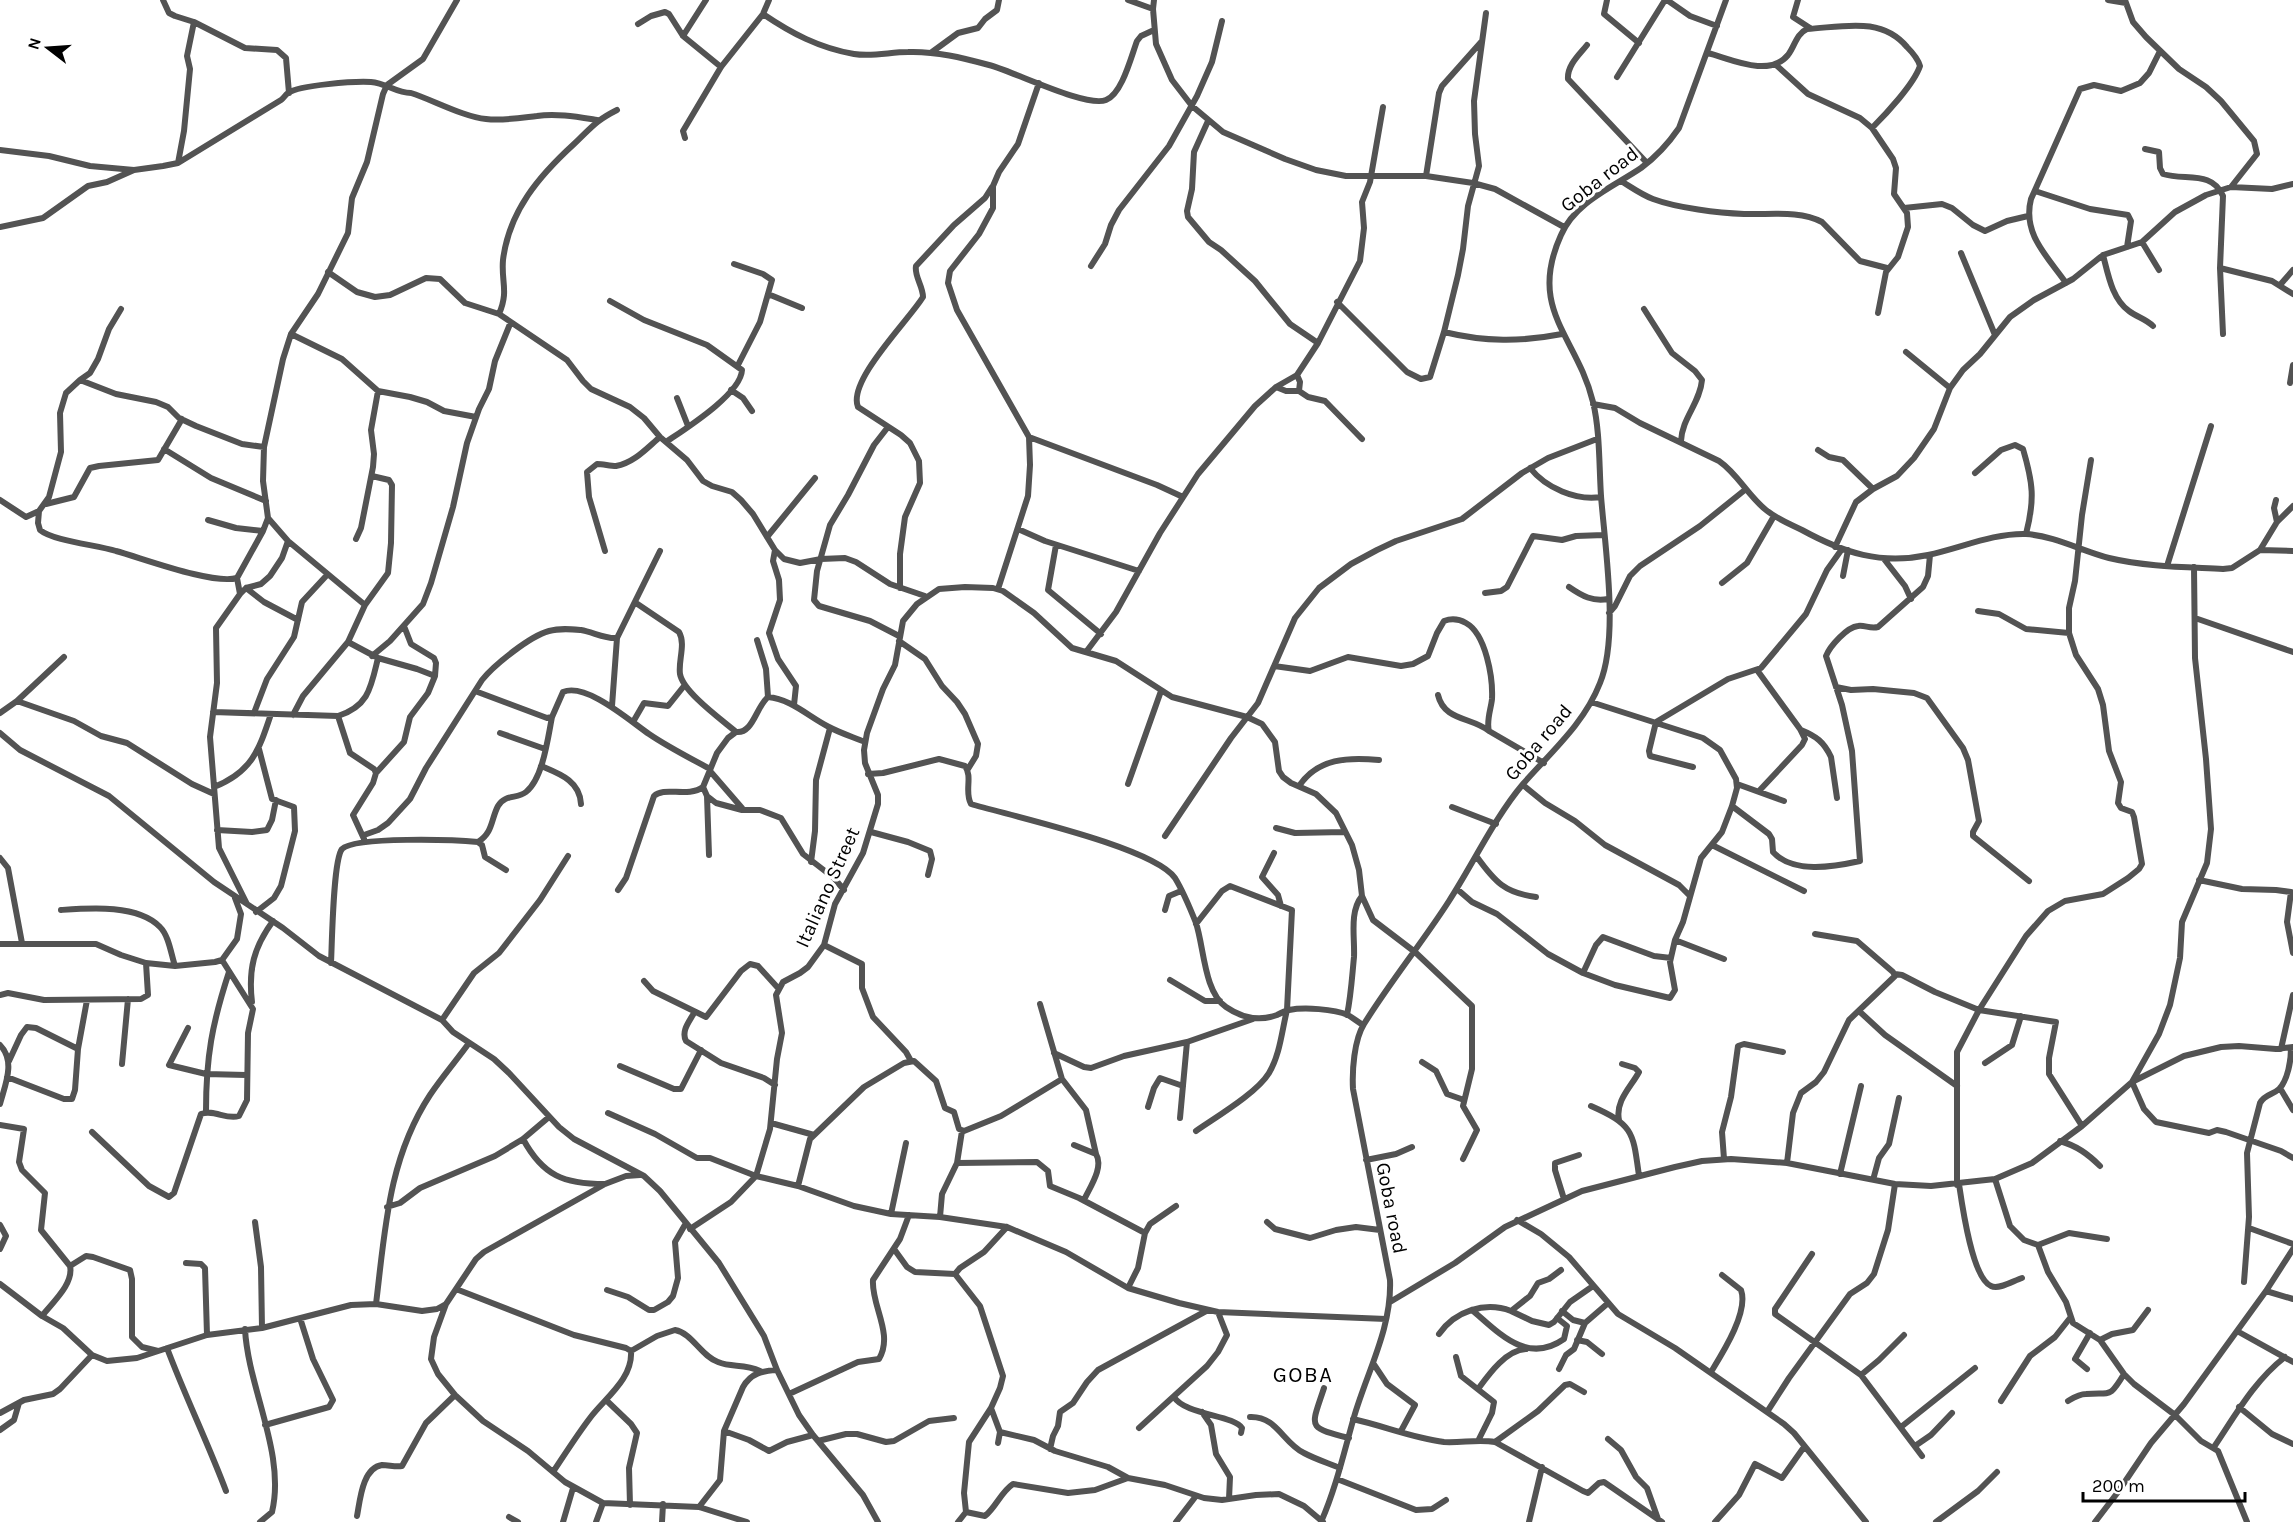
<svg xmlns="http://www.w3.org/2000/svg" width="2293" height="1522" font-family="Karla,sans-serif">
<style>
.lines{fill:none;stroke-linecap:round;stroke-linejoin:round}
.minor{stroke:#535353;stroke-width:6}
.labels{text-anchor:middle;stroke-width:6;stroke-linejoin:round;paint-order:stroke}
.street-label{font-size:20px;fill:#000;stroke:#fff}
.quarter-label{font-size:22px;letter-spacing:1.5px;fill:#000;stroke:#fff}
</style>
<rect width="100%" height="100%" fill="#fff"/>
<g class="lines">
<path class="minor" d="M163,0L169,13L175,16L194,22L245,48L277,50L286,58L289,93
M1128,0L1153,9
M1154,0L1153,9L1156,44L1172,80L1192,106L1223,132L1285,159L1316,170L1346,176H1426L1473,183L1495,189L1564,227
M1607,0L1604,14L1639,43
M1667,0L1690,16L1717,26
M1798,0L1793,17L1810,28
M2108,0L2126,3
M2125,0L2133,22L2146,37L2179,69L2206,87L2221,101L2254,141L2257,154L2231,187
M763,14C791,33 819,48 854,54C873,57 890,52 908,52C936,51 963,58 989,65C1013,71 1086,108 1106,100C1122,94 1131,57 1137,41L1141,36L1154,30
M638,24L651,16L665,12L669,14L683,36L721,67
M683,36L706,0
M1587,45C1580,54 1567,65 1568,79L1647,163
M932,52L958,33L978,28L985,19L997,10L999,0
M1708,53C1731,59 1769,78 1788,55C1795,46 1796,34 1807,29C1843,27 1881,16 1907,47C1913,53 1918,59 1920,66C1914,84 1886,114 1872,128
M1775,64L1808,94L1860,118L1872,128L1893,159L1896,168L1894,194L1907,213L1908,227L1898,257L1886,272L1878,313
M1617,77L1665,0
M1208,121L1194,152L1192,189L1187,211L1188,217L1209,242L1221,250L1255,281L1290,324L1318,343
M685,138L683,131L721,67L763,14L769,0
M2145,149L2159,152L2160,168L2163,174C2185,181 2212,170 2223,196L2220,268L2272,281L2293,294
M0,150L49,156L90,166L134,170L163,166L178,163L281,100C284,98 285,95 288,93C300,85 355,81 371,82C386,83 396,93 411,93C433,100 464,117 486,119C503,121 520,118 537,116C556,113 578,117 597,120
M178,163L184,131L190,69L187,56L194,22
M1426,176L1439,93L1442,86L1482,41
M1621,181C1631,187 1642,195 1653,199C1677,208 1719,213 1744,214C1770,215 1799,210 1822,222L1860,261L1887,268
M2035,191L2090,209L2128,215L2131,221L2127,247
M1904,208L1942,204L1952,208L1973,225L1985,231L2007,221L2028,216
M0,227L43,218L88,186L107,182L134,170
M2142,242L2159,270
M1961,253L1995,335
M2103,255C2108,274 2112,299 2129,311C2137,317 2146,319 2153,326
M734,264L763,274L772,280L760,322L738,365
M1091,266L1105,244L1111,225L1119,210L1169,146L1197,96L1212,62L1222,21
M2220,268L2223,334
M328,272L357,292L375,297L390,295L426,278L440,279L465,303L499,314L567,360L583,381L591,389L630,407L644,418L660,437L687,460L703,481L712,486L732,492L741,500L753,514L775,550L784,559L800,563L821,559L845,558L856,562L890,584L925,596
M2066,283C2048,257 2022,234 2031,199L2080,89L2094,85L2121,91L2140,83L2149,73L2160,51
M2280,285L2293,270
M768,294L802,308
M610,301L644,320L707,345L742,370C741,394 685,429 666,442
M1337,302L1407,372L1421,379L1430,377L1444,332L1458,275L1463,249L1468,206L1479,166L1475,134L1474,101L1486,13
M1644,309L1672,353L1695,371L1702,380C1700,403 1682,418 1681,441
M499,314C509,291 501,282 503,260C509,211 539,176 574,144C591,128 595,121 617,110
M1444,332C1485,342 1521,342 1562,334
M291,334L342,359L378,391L410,397L427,402L444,411L476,417
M1906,352L1950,388
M1297,375L1300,382L1299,391
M80,380L116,394L156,402L168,407L179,418L196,426L242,444L264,447
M2290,383L2293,365
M1276,387L1286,391H1299L1308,397L1325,401L1362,439
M731,390L743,398L752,411
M677,398L688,426
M1593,404L1615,408L1640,423L1719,461C1738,474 1748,496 1766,510C1777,519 1790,524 1802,530C1844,553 1881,565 1928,555C1961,548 1993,533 2026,534C2055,536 2082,551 2109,558C2147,567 2185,567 2223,569L2232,568L2260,550L2293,551
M888,427L874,445L848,495L830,525L817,571L814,600L819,606L870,621L899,636
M1029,437L1157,485L1183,497
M164,449L211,478L266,501
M1818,450L1829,457L1843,460L1873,489
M1530,468C1546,488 1576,501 1601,497
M1975,473L2001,450L2015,445L2023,449C2033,483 2035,499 2026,534
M0,500L26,517L39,511L49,497L61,452L60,413L66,393L80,380L90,373L98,359L109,329L121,309
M2276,500L2274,508L2277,522
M46,504L74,497L90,468L99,466L158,460L182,419
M39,511L38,523L40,530C53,541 97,545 116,551C142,558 213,585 237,578
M268,518L288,541L365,605
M208,520L236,528L263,531
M1018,529L1045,541L1139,571
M767,537L815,478
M356,539L361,528L373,467L374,454L371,430L378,391
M1056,545L1048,590L1101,634
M1835,547L1856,502L1873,489L1897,476L1914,458L1934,429L1950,388L1963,370L1980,354L2010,317L2034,300L2073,279L2103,255L2142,242L2175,212L2206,195L2231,187L2272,189L2293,184
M775,550L773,561L779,580L780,600L769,633L778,659L796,686L794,705
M2260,550L2277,522L2293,506
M605,551L589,497L587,472L597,464C603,464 610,466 616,466C634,463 647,448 660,437
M1884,559L1905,586L1911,599
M2167,566L2211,426
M2194,567L2195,658L2206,759L2211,829L2207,863L2182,922L2180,958L2170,1005L2159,1034L2132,1082L2144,1109L2156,1122L2209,1133L2217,1130L2226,1132L2281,1151L2293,1158
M1843,576L1848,550
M1722,583L1747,563L1774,516
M1569,587C1582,596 1593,602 1608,599
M246,588L264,602L298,620
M900,588V554L905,517L920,483L919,461L910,443L901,435L858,407C847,381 909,320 923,297C923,286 914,276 916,266L954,225L985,198L992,187
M998,589L1028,496L1030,465L1029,437L957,310L948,283L950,271L979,234L993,208V186L999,172L1018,144L1039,83
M1485,593L1501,591L1507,587L1533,536L1562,540L1576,536L1604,535
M240,594L237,578L263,531L268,518L263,481L264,447L283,359L291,334L318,294L348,233L352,198L367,162L383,94L387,85L423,59L457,0
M636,603L679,632C686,644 678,661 680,674C683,692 722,720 736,732
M1978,611L1999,614L2026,629L2069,633
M1609,613L1615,606L1630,576L1640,566L1700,526L1746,489
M2195,618L2293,652
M757,640L766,669L768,697
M899,641L925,659L942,686L957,702L965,714L978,744L976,756L968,769
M348,642L378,658L417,669L435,676
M1086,652L1116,612L1160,533L1198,474L1255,406L1276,387L1297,375L1318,343L1360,261L1364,228L1362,202L1370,182L1383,107
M372,656L390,641L423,604L431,583L453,507L467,443L479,409L489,389L495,361L510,324
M1274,666L1310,671L1348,657L1401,666L1413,664L1428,656L1437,633L1444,621C1452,618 1459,619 1466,623C1486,634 1493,678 1492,699C1491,709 1486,721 1489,731L1544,763
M1757,670L1800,729L1805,739L1802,745L1759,791
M1836,687L1851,690L1873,689L1914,693L1927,698L1963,748L1968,760L1979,821L1973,832V836L2029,881
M475,691L547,718L552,717L563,692C586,682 630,721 649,734C668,747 690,758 710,769
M1438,695C1444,721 1472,717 1489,731
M17,701L74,721L101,736L127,743L192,784L214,794
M612,706L617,638
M213,712L338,716L350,753L374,769L376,773L373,783L353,815L364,839
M0,713L17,701L64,657
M254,713L267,679L294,637L302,602L327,575
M293,715L303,696L348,642L365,605L388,573L391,543L392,485L389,480L372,476
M338,716C369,706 371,687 378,658
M633,722L644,703L668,706L684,686
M1801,730C1816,736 1824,742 1831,757L1837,798
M0,733L20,750L109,796L214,882L283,928L319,956L442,1020L453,1032L494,1059L509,1073L559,1127L574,1139L644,1176L660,1191L719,1263L764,1336L777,1370L799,1415L813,1435L863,1495L878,1522
M500,733L545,749
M541,766C560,774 580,781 581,804
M1693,767L1650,756L1649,751L1656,722L1728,679L1761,668L1806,614L1827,570L1842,549
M710,771L742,808
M376,773L404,742L410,717L428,693L435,676L436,663L434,658L411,644L404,626
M868,774L883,773L939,759L965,766C973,777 964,792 971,804C1011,816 1153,847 1175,878C1183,891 1190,908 1196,923C1204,947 1204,992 1226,1007C1242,1018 1258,1022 1277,1015C1281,1013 1285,1011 1289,1010C1304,1007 1334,1009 1348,1015C1353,1018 1358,1022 1363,1025
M1128,784L1161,691
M1737,784L1784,801
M1523,785L1545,803L1575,821L1605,845L1679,885L1689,895
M1299,786C1318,758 1348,757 1379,760
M214,787C252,772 259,750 271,714
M703,787L707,796L709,855
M707,796L716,803L742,810H760L781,818L803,854L834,878L844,890
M1732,806L1769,834L1772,839L1773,852C1793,874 1833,867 1860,861L1852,751L1842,705L1826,656C1830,646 1847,627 1858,626C1865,625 1870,629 1878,627L1923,587L1928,576L1930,555
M1452,807L1496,824
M1276,828L1295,833L1344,832
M217,830L252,832L267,830L272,820L276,800
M871,832L908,842L930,851L932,859L928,875
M364,835L378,830L388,823L410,799L426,768L482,680C494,665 530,636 549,631C560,628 570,629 581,630C593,632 605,639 617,638L660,551
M1165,836L1231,738L1258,703L1295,618L1319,588L1351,564L1377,550L1396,541L1462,519L1522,473L1548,458L1597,439
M478,842C493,833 491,819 498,806C505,794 517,799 526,792C543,779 548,737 552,717
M1712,845L1804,891
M1274,853L1262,877L1278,895L1281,906
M1477,857C1495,882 1505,893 1536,897
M0,858L8,868L22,943
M811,862L815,831L816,780L830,728
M2199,880L2242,889L2276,890L2291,892L2287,922L2293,953
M1457,889L1472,902L1497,914L1548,954L1583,973L1615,985L1670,998L1675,990L1670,962L1675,940L1683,922L1701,858L1722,832L1732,806L1737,788L1736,779L1720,750L1703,738L1591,702
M618,890L626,878L654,796C664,786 688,798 703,787L717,753L728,738L736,732C753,734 756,707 768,697C791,699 809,717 829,727C840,733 853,737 865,742
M247,904L219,848L210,737L217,683L216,628L240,594L246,588L261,584L270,576L282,558L288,541
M61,910C89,908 138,904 160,927C169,936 171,954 175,966
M1165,910L1169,896L1181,891
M256,912L274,898L281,886L295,831L294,807L272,799L259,749
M1196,924L1222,891L1230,886L1292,910L1287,1010
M1675,940L1724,959
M0,944H96L121,955L146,963L175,966L215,962L222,960L237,939L241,914L235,898
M824,945L862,964V988L873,1017L906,1052L911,1061
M331,963C332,945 333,860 342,849C355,836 457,840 478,842L482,845L485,857L506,870
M1583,973L1596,945L1603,937L1654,956L1671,958
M1895,974L1902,975L1935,992L1979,1010L2056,1022L2049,1058V1074L2082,1126
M1170,980L1205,1001H1220
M644,981L653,991L706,1017L741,971L750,964L758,966L778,988
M0,995L8,993L44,1000L141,999L148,995L146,963
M252,1002C248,969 254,947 273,921
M1040,1004L1062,1079L1086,1110L1096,1154
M1859,1011L1885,1035L1957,1086
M694,1013C689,1022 681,1031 686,1041L721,1063L764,1078L775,1085
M1347,1015C1351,996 1352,977 1354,957C1355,938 1349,912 1362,896
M442,1020L474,973L499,953L540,900L568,856
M188,1028L169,1065L206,1074L246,1075
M0,1045C16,1061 5,1085 0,1104
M2281,1049L2293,995
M1054,1053L1084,1067L1091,1068L1124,1056L1187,1042L1253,1019
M9,1061L21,1035L27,1027L36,1028L78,1049
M1422,1062L1436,1071L1447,1094L1464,1100
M1985,1063L2012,1045L2021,1016
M122,1064L128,999
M620,1066L674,1089H681L701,1050
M7,1077L64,1099H72L75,1090L78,1049L87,1000
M2280,1088L2293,1110
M1591,1106C1634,1125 1633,1132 1639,1176
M1148,1107L1154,1088L1160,1078L1183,1086
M206,1111C206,1057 212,1024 229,972
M608,1113L655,1134L697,1158H710L756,1176L798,1186L854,1206L891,1214L940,1217L1007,1227L1066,1252L1128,1288L1179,1303L1218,1312L1386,1319
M1180,1118L1187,1042
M1619,1120C1615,1101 1631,1087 1639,1072L1635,1068L1622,1064
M771,1123L814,1135
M0,1125L24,1129L19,1162L22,1170L45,1193L41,1230L70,1266C74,1284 52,1303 42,1316
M1196,1131C1216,1117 1257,1093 1269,1073C1280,1055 1282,1030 1287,1010
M92,1132L149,1186L169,1197L174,1193L201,1114C214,1109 226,1120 239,1116L247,1100L248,1033L253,1009L222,960
M523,1139C543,1176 564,1184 605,1184
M2060,1141C2077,1146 2088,1154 2100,1166
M1074,1145L1096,1154C1104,1167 1090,1187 1084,1200
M1724,1159L1722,1132L1731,1097L1738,1046L1744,1044L1783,1052
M1366,1160L1396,1154L1412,1147
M957,1163L1037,1162L1048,1171L1050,1186L1079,1198L1145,1233
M1787,1163L1793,1113L1801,1093L1816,1082L1824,1072L1849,1020L1895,976L1893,972L1857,941L1815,934
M1840,1174L1861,1086
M1995,1179L2010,1226L2024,1240L2038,1245L2069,1233L2107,1239
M1873,1180L1879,1158L1889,1144L1899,1098
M1959,1184C1962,1204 1972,1278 1991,1286C1999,1290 2013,1281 2022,1278
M1957,1185V1052L1979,1010L2026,936L2048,911L2065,901L2103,894L2128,878L2139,869L2142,864L2134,817L2132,812L2121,808L2118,803L2121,782L2109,751L2103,705L2098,689L2076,655L2069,633V608L2075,581L2082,515L2091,460
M798,1186L810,1139L864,1087L904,1063L914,1061L936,1081L945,1108L954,1112L959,1129L964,1131L1001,1116L1062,1079
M1564,1199L1555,1170V1163L1579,1155
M387,1207L400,1203L420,1188L495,1156L523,1139L549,1117
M891,1214L906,1143
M940,1217L942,1194L957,1163L962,1131
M1517,1220L1541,1234L1569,1257L1618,1314L1675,1348L1784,1424L1794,1433L1866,1522
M255,1222L261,1267L262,1328
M1267,1222L1275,1229L1310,1238L1336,1230L1356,1227L1380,1230
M0,1225L6,1236L0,1249
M2249,1228L2293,1244
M690,1229L731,1202L756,1176L770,1129L777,1059L782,1033L776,995L783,982L800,973L808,967L824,945L835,904L863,853L878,804V795L865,763L864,750L867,733L883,689L895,665L903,621L917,604L939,589L965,587L993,588L1003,591L1034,613L1072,648L1116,661L1172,697L1247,717L1262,724L1275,742L1279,771L1283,777L1291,783L1316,794L1336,813L1352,845L1359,870L1362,896L1373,920L1415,952L1472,1006V1069L1463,1106L1477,1130L1463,1159
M2038,1245L2048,1272L2066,1302L2073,1323L2100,1340L2124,1374L2134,1384L2175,1415L2201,1441L2218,1451L2247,1522
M894,1249L907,1267L915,1272L955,1274
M1812,1254L1775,1309V1314L1861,1375L1922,1456
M186,1263L201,1264L205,1268L207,1335
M70,1266L86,1256L93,1257L130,1270L132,1279V1337L142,1347L158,1351
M2244,1282L2249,1217L2247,1153L2260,1103C2265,1094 2273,1095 2279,1089C2288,1080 2291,1060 2291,1048
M0,1284L42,1316L63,1328L92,1355L107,1361L137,1358L207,1335L262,1328L351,1305L376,1304L422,1311L437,1309L446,1304L476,1259L484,1252L605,1184L626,1176L640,1175
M1128,1288L1138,1268L1145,1233L1150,1224L1176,1206
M456,1289L574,1335L626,1348L631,1351C633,1379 605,1398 590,1418C577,1435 565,1454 553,1472
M607,1290L628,1297L649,1310H654L668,1302L673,1296L678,1278L675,1242L686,1223
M2266,1291L2293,1299
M1390,1302L1455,1263L1505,1227L1582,1191L1675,1167L1702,1161L1731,1159L1787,1163L1895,1184L1931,1186L1995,1179L2032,1163L2082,1126L2132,1082L2184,1056L2221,1047L2239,1046L2276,1049L2293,1047
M376,1304C385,1231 388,1159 430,1095C442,1077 456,1061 469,1043
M446,1304L434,1337L431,1359L438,1374L455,1395L483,1421L528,1451L565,1482L603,1503L699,1507L747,1522
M1472,1310C1499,1333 1527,1365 1564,1339L1567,1326L1557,1318
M1511,1311L1532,1321L1549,1325L1554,1322L1570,1302L1593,1286
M1562,1311L1573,1320L1585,1323
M245,1329C248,1388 286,1454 272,1512L260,1522
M2237,1331L2293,1362
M1439,1334C1455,1311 1485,1301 1511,1311L1530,1296L1538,1283L1549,1279L1561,1270
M1577,1340L1587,1342L1602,1354
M2100,1340L2112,1334L2133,1330L2148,1310
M167,1348C185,1396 208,1443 226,1491
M631,1351L657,1336L675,1330C692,1333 701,1356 718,1362C732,1368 744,1363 760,1371
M1456,1357L1461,1376L1494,1402L1492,1413L1479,1439
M1373,1363L1387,1384L1415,1405L1401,1431
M1559,1369L1566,1355L1574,1349L1585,1323L1607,1304
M2087,1369L2075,1359L2090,1333
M1711,1372C1722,1354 1749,1312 1741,1290L1722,1275
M1861,1375L1879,1360L1904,1335
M1324,1388C1311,1428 1306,1427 1349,1438
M1478,1389C1489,1374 1506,1350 1526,1349
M789,1394L858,1362L879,1359C894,1334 871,1305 873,1280L900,1239L909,1215
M1174,1397C1185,1415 1234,1415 1242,1428L1241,1433
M606,1400L631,1424L637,1433L629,1468L630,1505
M2001,1401L2030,1356L2055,1337L2070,1318
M2068,1401C2073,1398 2079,1394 2086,1394C2111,1392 2109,1399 2124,1374
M2239,1407L2272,1434L2293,1444
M991,1408L1000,1432L998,1443
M1202,1412L1211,1425L1216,1454L1230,1477L1229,1499
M1767,1412L1789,1378L1850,1294L1867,1283L1874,1274L1888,1230L1895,1184
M0,1413L24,1400L53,1394L60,1389L92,1355
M1250,1417C1277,1416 1283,1443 1304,1453C1315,1459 1328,1463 1340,1468
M1353,1419C1384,1426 1413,1438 1444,1442C1462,1443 1478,1439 1495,1442L1583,1491L1588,1493L1599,1483L1604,1482L1662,1522
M265,1425L329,1407L333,1400L313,1359L300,1318
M1901,1427L1975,1368
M1139,1428L1207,1366L1218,1352L1227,1335L1218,1312
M0,1430L14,1420L19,1403
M724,1431L749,1440L769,1451L787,1442L813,1435
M1000,1432L1034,1440L1055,1451L1108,1467L1128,1478L1165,1485L1204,1498L1222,1500L1256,1495L1279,1494L1304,1506L1323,1522
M1608,1439L1621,1450L1636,1477L1647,1488L1658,1519
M818,1441L846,1434H857L886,1442L894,1441L929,1421L954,1418
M1495,1442L1538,1411L1565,1385L1570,1384L1584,1392
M1915,1446L1931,1435L1952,1413
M2214,1447C2235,1416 2254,1381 2285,1357
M1050,1449L1053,1436L1058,1426L1060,1412L1073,1403L1087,1382L1098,1370L1208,1310
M1337,1479L1416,1510L1432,1509L1446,1500
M699,1507L720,1480L724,1431L743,1387C751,1373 762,1371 777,1370
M966,1512L985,1516C996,1507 1001,1492 1013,1484L1068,1493L1095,1490L1128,1478
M357,1516C360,1501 362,1468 382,1465C389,1465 395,1467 402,1466L426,1423L455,1395
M509,1517L518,1522
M563,1522L573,1488
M596,1522L603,1503
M662,1522L663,1504
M958,1522L966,1512L964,1493L969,1442L991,1408L1000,1388L1003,1376L980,1306L955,1274L960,1268L984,1252L1007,1227
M1176,1522L1196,1496
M1321,1522C1336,1488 1344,1452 1354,1417C1367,1372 1392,1328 1390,1280L1353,1089C1352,1071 1354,1040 1364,1024C1390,982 1422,943 1449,901C1473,864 1495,817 1523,784C1551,752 1584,724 1600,683C1619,637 1605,547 1601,496C1599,465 1600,431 1593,402C1577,336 1527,310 1561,235C1575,202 1613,187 1641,168C1656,157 1668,144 1679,128L1726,0
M1529,1522L1542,1467
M1715,1522L1739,1495L1755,1464L1782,1478L1804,1447
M1936,1522L1978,1491L1997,1472
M2095,1522L2118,1492L2151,1443L2184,1404L2266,1291L2293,1249"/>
</g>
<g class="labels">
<g class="street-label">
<text transform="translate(1599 179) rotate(-38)" y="7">Goba road</text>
<text transform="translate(1538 742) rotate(-50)" y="7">Goba road</text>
<text transform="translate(827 887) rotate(-66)" y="7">Italiano Street</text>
<text transform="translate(1392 1208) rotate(79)" y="7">Goba road</text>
</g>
<g class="quarter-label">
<text x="1303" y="1382">GOBA</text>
</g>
</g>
<g transform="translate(48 48) rotate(287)" stroke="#ffffff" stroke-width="4.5" paint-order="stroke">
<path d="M0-4.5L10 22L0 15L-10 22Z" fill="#000000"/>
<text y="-9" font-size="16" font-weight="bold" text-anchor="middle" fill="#000000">N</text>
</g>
<path d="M2083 1492v9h162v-9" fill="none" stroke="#000000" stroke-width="3"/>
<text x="2092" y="1492" font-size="18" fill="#000000" stroke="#ffffff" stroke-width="4.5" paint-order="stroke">200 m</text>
</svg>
